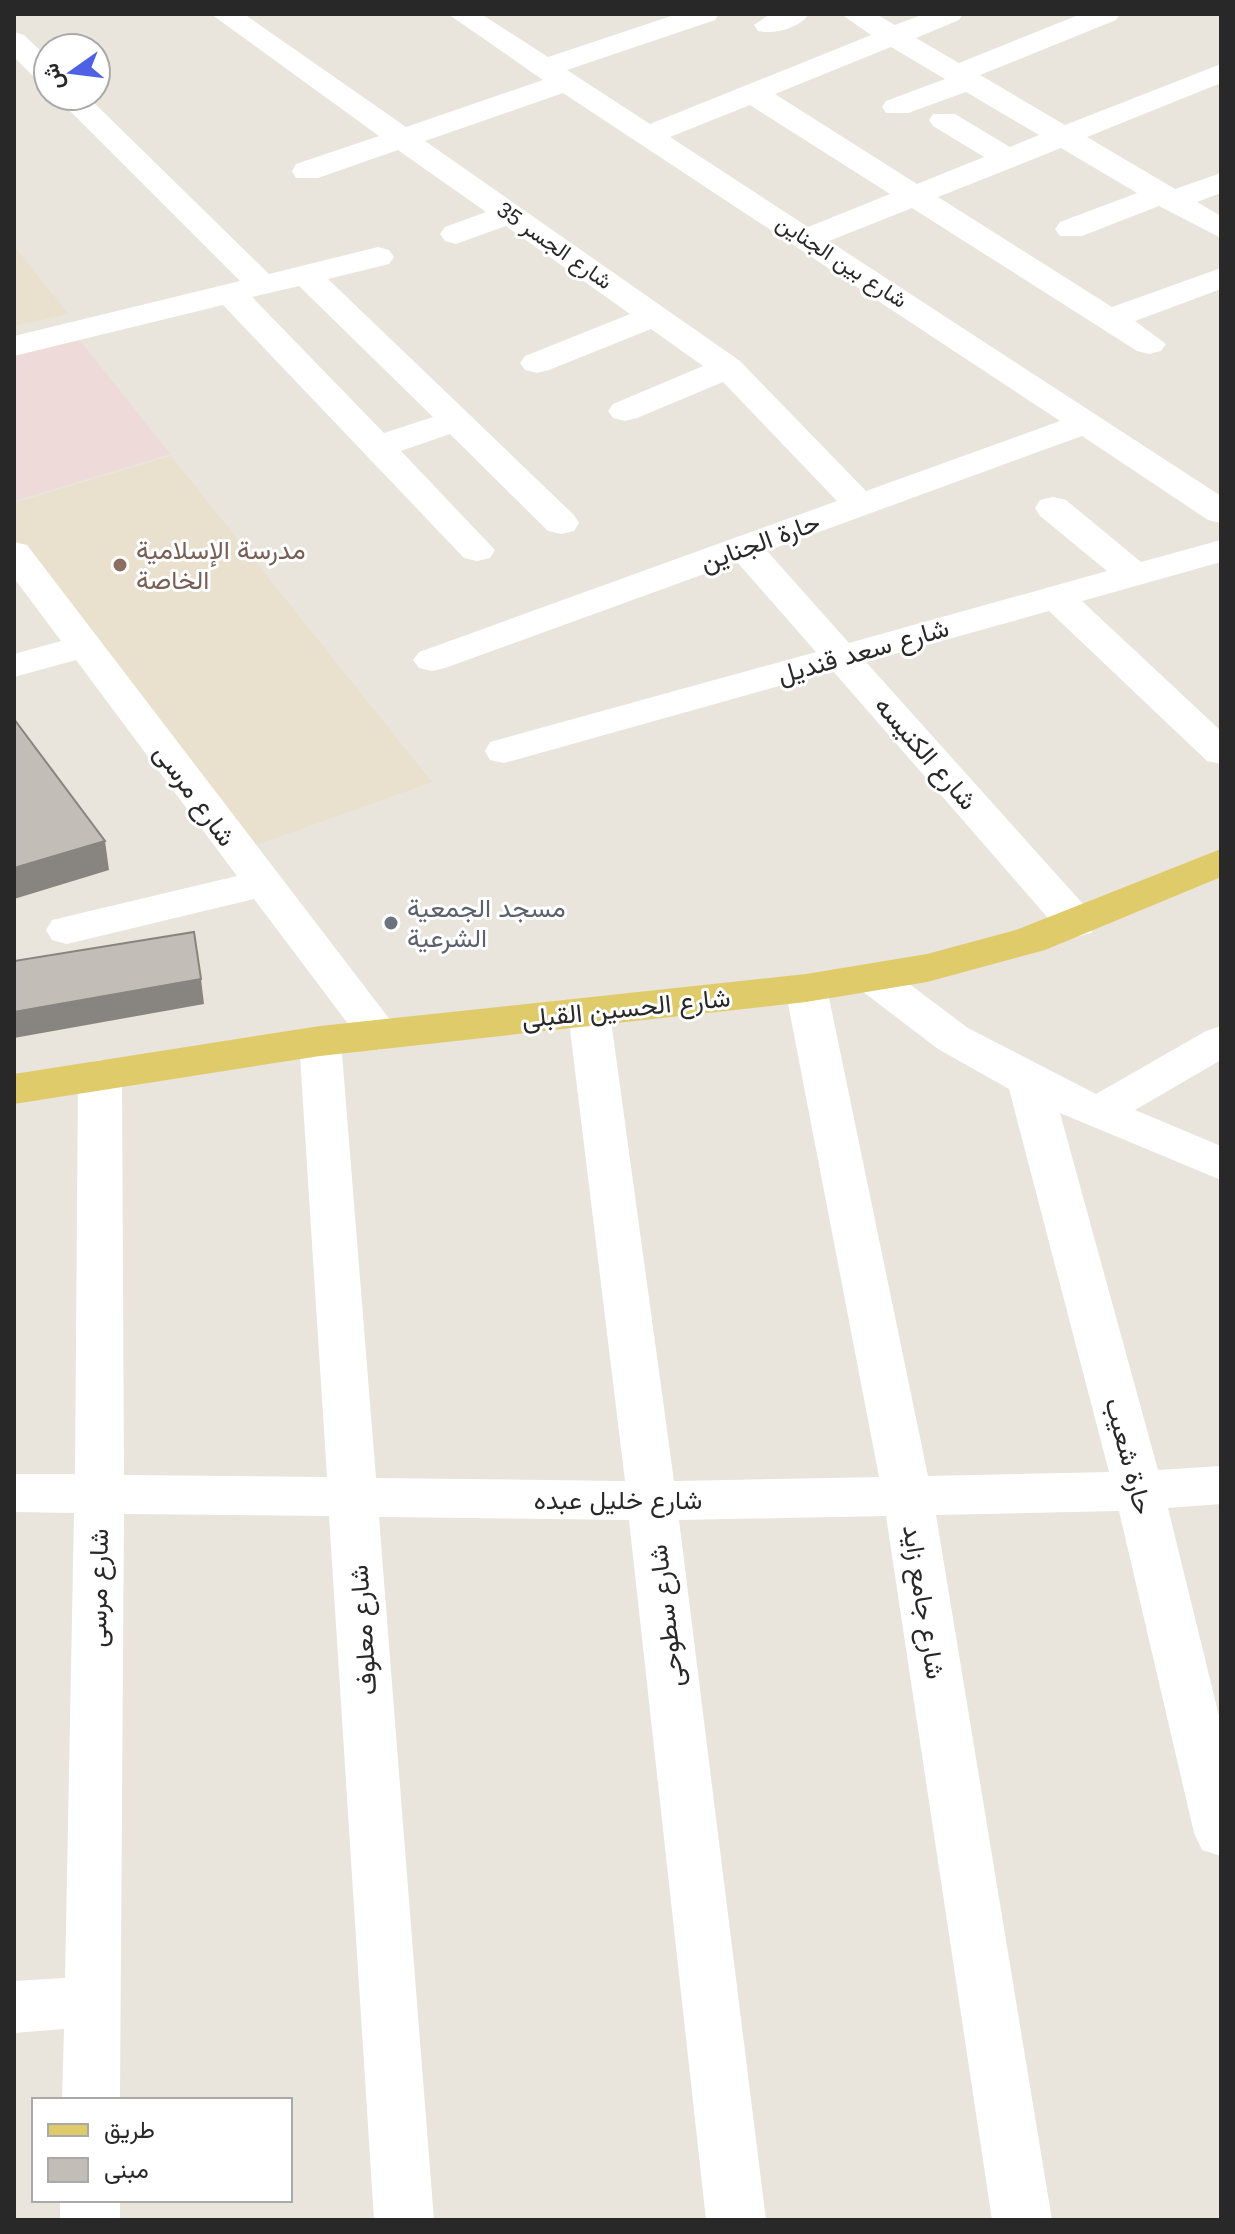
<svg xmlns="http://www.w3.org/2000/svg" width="1235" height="2234" font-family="Helvetica,Vazirmatn,sans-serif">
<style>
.education{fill:#e9e1cd}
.medical{fill:#efdada}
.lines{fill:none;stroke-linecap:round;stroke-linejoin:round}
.minor{fill:#fff;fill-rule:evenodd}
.major{fill:#dfcb6a;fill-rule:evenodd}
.shaded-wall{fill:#888580}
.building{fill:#c2beb7;stroke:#888580;stroke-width:2}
.education-dot{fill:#8d6e63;stroke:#fff;stroke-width:3}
.worship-dot{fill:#6b7280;stroke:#fff;stroke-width:3}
.labels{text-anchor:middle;stroke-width:6;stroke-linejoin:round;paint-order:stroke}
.far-street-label{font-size:22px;fill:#282828;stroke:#fff}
.street-label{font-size:26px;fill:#282828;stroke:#fff}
.education-label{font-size:26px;fill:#785e54;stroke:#fff;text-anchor:start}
.worship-label{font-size:26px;fill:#5b616d;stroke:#fff;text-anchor:start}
</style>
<rect width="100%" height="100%" fill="#e9e4dc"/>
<path class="education" d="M14,246L68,314L14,326Z
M171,456L432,782L242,850L14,542V503Z"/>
<path class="medical" d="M74,333L170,454L14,501V348Z"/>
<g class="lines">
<path class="minor" d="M211,14H244L406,127L543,80L448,14H481L548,57L677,14H719L715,20L567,70L650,124L871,35L841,14H876L895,25L924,14H963L959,20L916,38L959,63L1081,14H1120L1116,20L980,75L1065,125L1221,64V83L1087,137L1175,189L1221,173V193L1197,202L1221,216V238L1159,206L1082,236H1060L1055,229L1060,222L1137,193L1061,148L938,197L1112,307L1221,268V289L1135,321L1166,344L1161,351L1149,354L1137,351L912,208L829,241L1221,496V523L1208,520L1082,436L767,551L849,643L1107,571L1040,516L1035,508L1040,500L1053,497L1066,500L1141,562L1221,540V562L1082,601L1221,731V764L1207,761L1049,611L866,662L1091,913L1097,923L1091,933L1076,937L1061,933L833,671L504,763L490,760L485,751L490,742L816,652L737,562L445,668L432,671L419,668L413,660L419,652L837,501L723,382L637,418L625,421L613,418L608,411L613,404L703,366L651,329L549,370L537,373L525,370L520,363L525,356L630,314L506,226L456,244L445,241L440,234L445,227L486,212L398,150L318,178H296L292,171L296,164L379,136ZM891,47L945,79L886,101L882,107L886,113H908L966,92L1039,135L1010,147L955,114H933L929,120L933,126L984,157L917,184L775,94ZM563,93L1060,421L866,491L740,361L425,141ZM750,105L890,194L808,227L670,137Z
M770,14H809C800,28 773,35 758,31L754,25Z
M14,32L24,35L48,58V84L38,81L14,57Z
M55,96H87L269,274L378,247L389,250L394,257L389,264L328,279L574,515L579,523L574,531L561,534L548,531L450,434L401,451L495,550L490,558L477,561L464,558L223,305L14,356V336L240,281ZM299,286L433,417L384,433L252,297Z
M14,542L27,545L394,1025L400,1035L394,1045L379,1050L364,1045L254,899L67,944L52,940L46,930L52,920L237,876L76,660L14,677V654L61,641L14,578Z
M873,964L888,968L968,1028L1096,1094L1206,1031L1221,1026V1060L1135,1110L1221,1146V1180L1060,1113L1158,1470L1221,1466V1504L1168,1508L1221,1724V1856L1202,1850L1194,1833L1119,1511L936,1515L1052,2220H992L886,1516L679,1520L766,2220H706L629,1520L379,1517L434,2220H374L329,1516L124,1514L120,2100H62L64,2029L14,2033V1981L65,1978L74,1513L14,1512V1474H75L78,1075L85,1064L100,1060L115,1064L122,1075L124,1475L327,1477L299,1041L305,1031L320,1026L335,1031L341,1041L376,1478L625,1481L568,1013L574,1003L589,998L604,1003L610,1013L674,1481L879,1477L785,988L791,978L806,974L821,978L827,988L928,1476L1109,1472L1009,1089L938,1049L858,988L852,978L858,968Z
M60,2200H120V2220H60Z"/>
<path class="major" d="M1221,849V877L1045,950L927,982L806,1002L320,1056L14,1104V1074L320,1026L806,974L927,954L1016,930Z"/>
</g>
<path class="shaded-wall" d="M105,841L109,870L14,899V868Z
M201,979L204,1004L14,1038V1012Z"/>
<path class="building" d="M14,719L105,841L14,868Z
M194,932L201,979L14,1012V961Z"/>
<circle class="education-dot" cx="120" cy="565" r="8"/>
<circle class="worship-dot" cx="391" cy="923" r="8"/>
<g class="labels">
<g class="far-street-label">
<text transform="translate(555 245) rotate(35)" y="8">شارع الجسر 35</text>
<text transform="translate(842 261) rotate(33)" y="8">شارع بين الجناين</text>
</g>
<g class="street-label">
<text transform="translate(760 542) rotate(-20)" y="9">حارة الجناين</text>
<text transform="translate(863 651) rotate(-16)" y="9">شارع سعد قنديل</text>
<text transform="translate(926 753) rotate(49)" y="9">شارع الكنيسه</text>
<text transform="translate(195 795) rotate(54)" y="9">شارع مرسى</text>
<text transform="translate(626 1008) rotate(-6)" y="9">شارع الحسين القبلى</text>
<text transform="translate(1129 1456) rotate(75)" y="9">حارة شعيب</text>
<text x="618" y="1509">شارع خليل عبده</text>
<text transform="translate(98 1588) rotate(-89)" y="9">شارع مرسى</text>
<text transform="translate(924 1602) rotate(81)" y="9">شارع جامع زايد</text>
<text transform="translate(666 1616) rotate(-97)" y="9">شارع سطوحى</text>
<text transform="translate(363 1630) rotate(-94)" y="9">شارع معلوف</text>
</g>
<g class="education-label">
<text x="136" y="559">مدرسة الإسلامية<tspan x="136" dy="30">الخاصة</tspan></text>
</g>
<g class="worship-label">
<text x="407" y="917">مسجد الجمعية<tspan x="407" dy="30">الشرعية</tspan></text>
</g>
</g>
<rect width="1235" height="2234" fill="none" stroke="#282828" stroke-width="32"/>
<rect x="32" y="2098" width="260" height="104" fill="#ffffff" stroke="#a9a9a9" stroke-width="2"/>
<rect x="48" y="2124" width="40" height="12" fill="#dfcb6a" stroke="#a9a9a9" stroke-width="2"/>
<text x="104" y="2138" font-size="24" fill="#282828">طريق</text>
<rect x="48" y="2158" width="40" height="24" fill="#c2beb7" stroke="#a9a9a9" stroke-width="2"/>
<text x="104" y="2178" font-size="24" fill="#282828">مبنى</text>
<g transform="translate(72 72) rotate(256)"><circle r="38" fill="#ffffff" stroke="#a9a9a9" stroke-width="2"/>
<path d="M0-6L14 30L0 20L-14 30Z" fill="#4e61e4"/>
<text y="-12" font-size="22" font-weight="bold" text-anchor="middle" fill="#282828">ش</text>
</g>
</svg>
